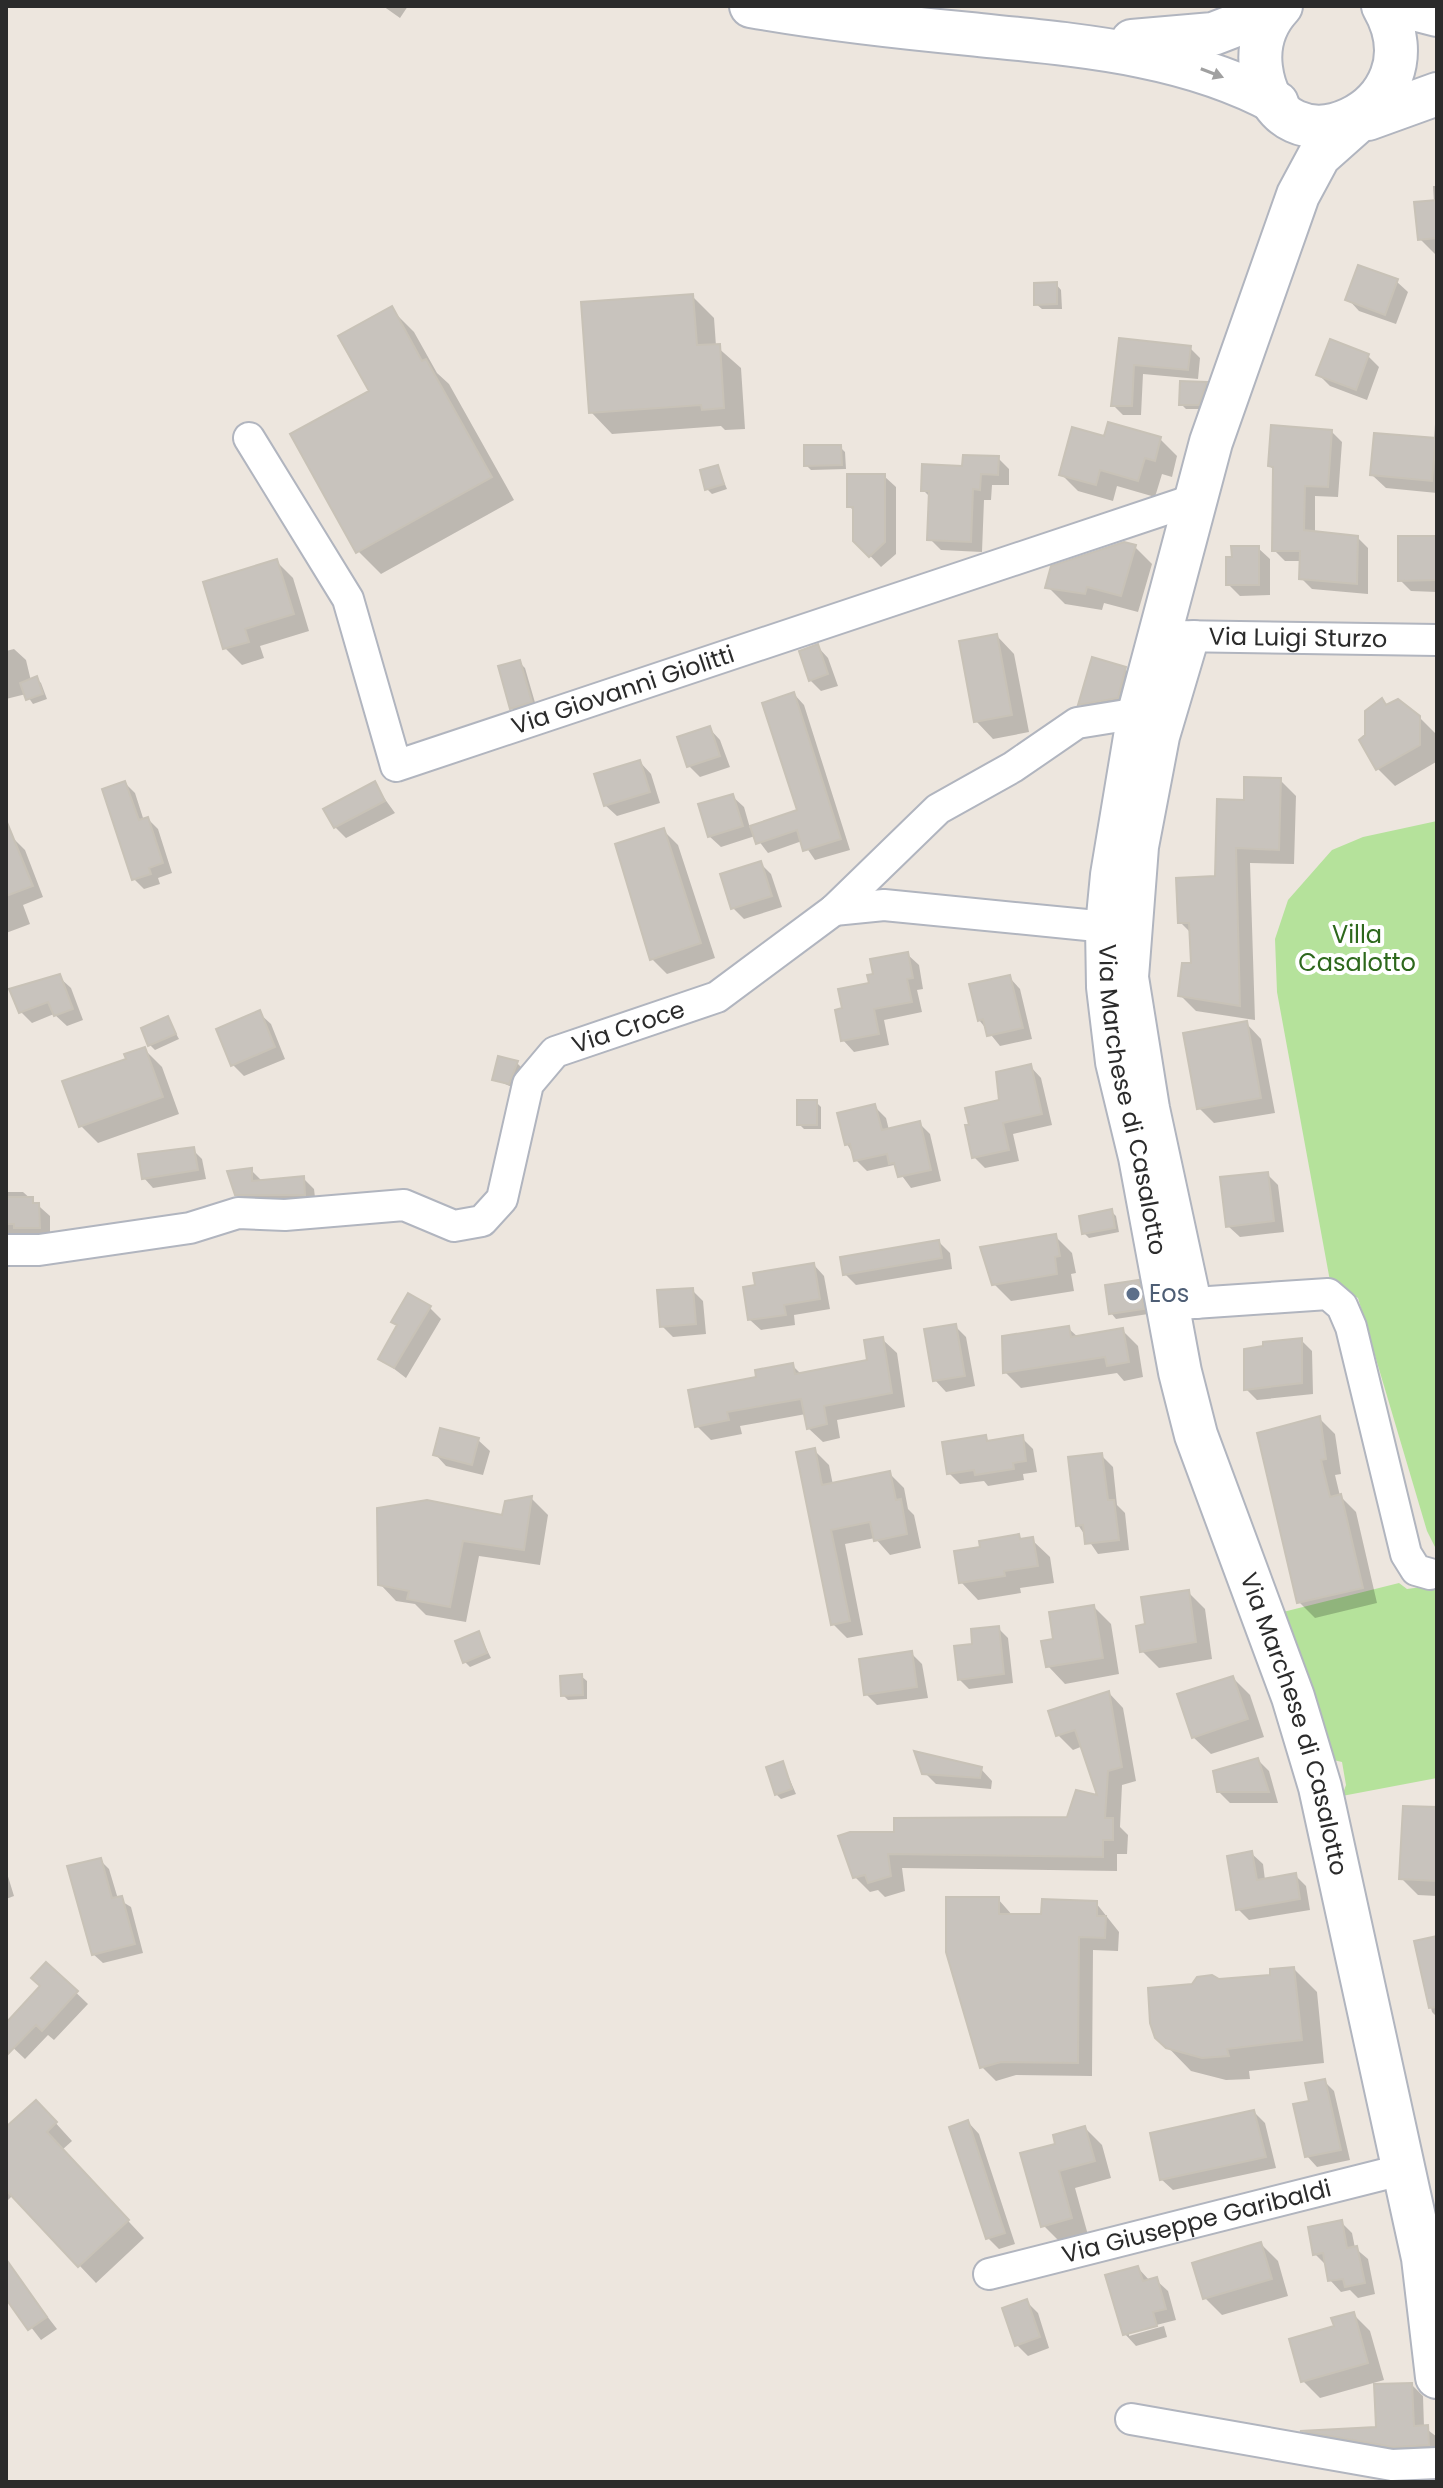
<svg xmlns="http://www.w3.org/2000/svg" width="1443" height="2488" font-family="Poppins,sans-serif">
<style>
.green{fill:#b5e29b}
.shadow{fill:#0003}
.building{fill:#c8c3bd;stroke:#c8c2b7;stroke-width:2}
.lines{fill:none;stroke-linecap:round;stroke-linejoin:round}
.street-casing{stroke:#b1b5bf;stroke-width:34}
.secondary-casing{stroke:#b1b5bf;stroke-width:46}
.street{stroke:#fff;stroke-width:30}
.secondary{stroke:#fff;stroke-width:42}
.oneway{fill:#a0a0a0}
.service-dot{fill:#5c6f8a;stroke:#fff;stroke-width:3}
.labels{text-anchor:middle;stroke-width:8;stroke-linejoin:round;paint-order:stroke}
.street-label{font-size:24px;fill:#2b2b2b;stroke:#fff}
.park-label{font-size:24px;fill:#2d681c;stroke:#fff}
.service-label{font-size:24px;fill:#4e5e75;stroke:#fff;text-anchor:start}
</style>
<rect width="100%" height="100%" fill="#ede6de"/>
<path class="green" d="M1437,821V1551L1427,1531L1358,1298L1330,1281L1277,992L1275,939L1288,900L1332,850L1363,837Z
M1399,1583L1407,1589L1437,1585V1778L1342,1796L1346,1785L1342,1762L1329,1759L1275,1614Z"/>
<path class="shadow" d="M383,6H408L400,18Z
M1433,186H1437V256L1420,239L1434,202Z
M1396,281L1408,292L1396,324L1359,311L1348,299Z
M1056,284L1061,290L1062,309H1042L1036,304Z
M692,296L714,318L716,346L741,368L745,429L725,430L721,426L612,434L591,412Z
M391,309L414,332L437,373L449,384L514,500L381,574L358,551L371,392Z
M1120,341L1190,348L1200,358L1198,379L1143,374L1141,415H1123L1113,405Z
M1368,356L1379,367L1367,400L1330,386L1319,375Z
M1206,384L1210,389L1203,409H1186L1181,404Z
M1435,424L1437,493L1386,488L1372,475L1434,440Z
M1331,431L1342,442L1338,497L1315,496V532L1358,538L1368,548V594L1312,589L1301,578L1302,561H1285L1274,550L1275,471L1270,466Z
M1105,439H1160L1177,456L1172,477L1162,474L1155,497L1117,486L1113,501L1078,491L1061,474Z
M840,447L845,452L846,469L811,470L806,465Z
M998,458L1009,469V485H992L991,500H984L982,552L941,550L930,539L931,498L923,490L964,468Z
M718,468L727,489L712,494L707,489Z
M884,476L896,487V554L881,567L855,540V512L849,506Z
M1435,538L1437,592L1411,591L1400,580Z
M1135,547L1152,564L1138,612L1104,603L1102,610L1065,604L1048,587Z
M1258,548L1270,559V595L1240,596L1228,584Z
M276,561L293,578L309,631L260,646L264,658L242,665L225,648Z
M997,636L1014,654L1029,732L993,739L976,721Z
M817,646L828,658L838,686L821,691L810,680Z
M14,649L26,660L31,681L36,678L41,683L47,699L33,704L26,694L6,699V651Z
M520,663L525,668L536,706L517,713L512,708Z
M1125,669L1134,678L1127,707L1089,713L1080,704Z
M794,694L804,705L850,850L815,860L802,841L768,853L755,836L721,847L709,836L732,796L744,807L750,828L799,811Z
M1382,701L1388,707L1419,717L1437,735L1436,762L1395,786L1378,769L1361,741Z
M709,728L720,740L730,767L700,777L689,766Z
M640,762L651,774L660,803L617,816L605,805Z
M1280,780L1296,796L1294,864L1250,863L1255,1020L1196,1011L1180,995L1193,965L1192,934L1180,922L1217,878L1246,802Z
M125,783L135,793L144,821L148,819L158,829L172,873L158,878L160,884L144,889L134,879Z
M374,784L395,813L346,838L335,827Z
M663,830L678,845L715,958L667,974L652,959Z
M14,839L25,850L43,897L23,905L30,924L6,933V842Z
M760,863L771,874L782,907L744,919L733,908Z
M907,954L919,965L923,989L917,990L922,1012L884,1020L889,1045L854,1052L843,1040L844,1010Z
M59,977L71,988L83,1020L67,1026L54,1014L32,1023L20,1011Z
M1009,977L1020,989L1032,1039L1000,1046L979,1020Z
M259,1013L271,1024L285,1059L244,1076L233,1065Z
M168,1019L179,1039L155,1050L150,1045Z
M1246,1023L1261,1039L1275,1113L1214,1123L1199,1108Z
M145,1050L162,1067L179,1114L98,1143L81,1126L128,1060Z
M517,1063L522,1068L514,1088L494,1079Z
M1030,1066L1041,1078L1052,1125L1013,1134L1019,1161L985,1168L974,1157L1001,1102Z
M816,1102L821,1107V1129H804L799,1124Z
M875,1107L886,1118L889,1130L919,1123L930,1134L941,1181L911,1188L894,1165L867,1171L856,1160L847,1144Z
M193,1150L202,1159L206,1179L153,1188L144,1178Z
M251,1170L263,1182L303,1178L314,1189L316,1206H249L237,1194Z
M1267,1174L1278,1185L1284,1232L1240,1237L1228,1226Z
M6,1192H23L50,1216V1238L6,1233Z
M1111,1211L1116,1216L1119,1232L1089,1238L1084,1233Z
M1055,1236L1072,1253L1076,1273L1071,1274L1074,1291L1011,1301L994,1284L983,1248Z
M939,1242L950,1253L952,1269L856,1285L845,1274Z
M814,1265L824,1276L830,1309L794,1315L795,1325L761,1330L750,1320Z
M1138,1283L1143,1288L1148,1314L1116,1319L1111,1313Z
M692,1290L703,1301L706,1334L673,1337L662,1326Z
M430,1308L441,1319L406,1378L380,1358L399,1327L394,1322Z
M955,1326L966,1337L975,1386L946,1392L935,1380Z
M1068,1328L1079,1338L1122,1330L1138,1346L1143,1377L1124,1381L1117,1373L1021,1388L1005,1372Z
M882,1339L897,1353L905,1407L837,1420L840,1438L823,1442L808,1428L806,1414L740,1426L742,1434L711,1440L697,1426L759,1379L792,1365L802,1375L869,1362Z
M1301,1340L1312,1351L1313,1394L1257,1400L1246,1389Z
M1320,1419L1335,1434L1341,1474L1335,1475L1340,1496L1356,1512L1377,1603L1315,1618L1299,1602Z
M985,1438L990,1442L1022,1438L1033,1449L1037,1472L1023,1474L1024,1480L988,1486L984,1481L960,1484L949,1473Z
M478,1440L490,1451L483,1475L446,1466L435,1454Z
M814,1450L829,1465L833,1485L889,1473L904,1488L908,1509L914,1515L921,1548L890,1555L875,1538L845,1544L863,1635L847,1638L833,1624Z
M1101,1455L1113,1467L1117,1505L1125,1513L1129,1550L1098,1554L1078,1525Z
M532,1499L548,1515L540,1565L479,1556L466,1622L426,1615L415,1604L396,1601L380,1584L504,1517L506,1503Z
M1018,1536L1023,1541L1032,1540L1050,1557L1054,1583L1020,1588L1021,1593L978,1600L961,1582L982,1548Z
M1188,1592L1205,1609L1212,1659L1159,1668L1142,1651L1148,1626Z
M1094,1607L1111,1624L1119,1674L1065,1684L1048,1666L1056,1641Z
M998,1628L1008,1638L1013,1683L969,1689L959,1679L975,1646Z
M479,1634L491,1658L470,1667L465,1662Z
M911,1653L922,1664L928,1698L877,1705L866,1694Z
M581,1676L587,1681V1699L568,1700L563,1695Z
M1233,1678L1250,1695L1264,1737L1211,1754L1193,1737Z
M1109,1693L1123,1708L1136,1781L1122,1785L1120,1827L1128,1835L1127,1854H1117V1871L902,1868L905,1891L885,1897L878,1890L870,1892L855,1877L896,1834L1068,1819L1100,1797L1083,1746L1073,1750L1058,1735Z
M1258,1760L1269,1771L1278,1803H1230L1218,1791Z
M783,1764L796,1794L781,1799L776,1794Z
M981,1769L992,1781L991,1789L936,1784L924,1772Z
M1437,1809V1896L1418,1895L1401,1878Z
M1251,1853L1263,1864L1265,1880L1295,1875L1306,1886L1310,1910L1249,1920L1238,1909Z
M100,1860L109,1869L118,1899L131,1907L143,1953L103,1963L93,1954Z
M6,1870L14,1896L6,1899Z
M998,1899L1013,1916H1043L1096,1903L1119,1932L1118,1951L1093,1950L1092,2076L1016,2075L996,2081L982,2067Z
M1437,1938V2017L1432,2012L1416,1942Z
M46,1964L88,2004L54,2040L48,2035L25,2059L6,2041V2026L43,1986Z
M1294,1969L1317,1992L1324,2063L1249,2071L1250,2079L1226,2080L1191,2071L1157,2036L1218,1981L1272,1976Z
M1324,2081L1334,2091L1350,2160L1317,2167L1307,2156L1311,2102Z
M1254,2112L1265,2123L1276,2168L1173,2190L1161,2179Z
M53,2120L72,2141L62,2150L144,2238L96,2283L13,2195L6,2202V2130Z
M968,2122L979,2134L1015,2244L999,2249L988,2238Z
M1085,2128L1102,2145L1111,2178L1075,2188L1088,2235L1059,2241L1042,2224L1057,2145Z
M1341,2222L1352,2233L1355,2248L1368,2259L1375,2294L1358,2298L1350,2290L1341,2292L1330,2280L1327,2266L1315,2254Z
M1261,2244L1278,2261L1288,2296L1222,2315L1205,2298Z
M1138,2268L1150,2281L1156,2280L1168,2291L1176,2320L1129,2332V2336L1164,2326L1167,2337L1136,2346L1125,2334Z
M16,2276L57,2329L41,2340L6,2295V2283Z
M1027,2302L1038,2313L1049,2348L1028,2356L1016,2344Z
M1353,2314L1370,2331L1384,2380L1320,2398L1303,2381L1336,2328Z
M1412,2385L1423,2396L1424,2427L1437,2437V2456L1314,2441L1305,2432L1378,2428Z"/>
<path class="building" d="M1437,200V238L1418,240L1414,202Z
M1358,265L1398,279L1385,315L1345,300Z
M1057,282V304L1034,305V283Z
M693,294L697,345L720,344L724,408L702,410L701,405L589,413L581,302Z
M392,306L422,361L426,359L492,477L356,553L290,434L369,391L338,336Z
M1119,338L1191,346L1188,370L1134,365L1132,406H1111Z
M1330,339L1369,354L1356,390L1316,375Z
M1180,381L1207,382L1199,405H1179Z
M1108,422L1161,437L1155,461L1145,458L1138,481L1100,470L1096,485L1059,475L1072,427L1104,436Z
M1271,425L1332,430L1328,487L1305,486L1304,530L1358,536L1357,584L1299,579L1300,551H1272L1273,467L1268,466Z
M1374,433L1436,438L1432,481L1370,475Z
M804,445H841L842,465L804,466Z
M963,455L999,456L998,475L981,474L980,490L973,489L971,542L927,540L929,491H921L922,464L962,466Z
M718,465L724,484L705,490L700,470Z
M847,474H885V542L869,557L853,541V507H847Z
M1398,536H1436V580L1398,581Z
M1124,542L1136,545L1121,596L1087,587L1085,594L1045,588L1051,566Z
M1231,546H1259V585H1226V557H1232Z
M277,559L294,614L245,629L249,642L223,649L203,582Z
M997,634L1012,715L974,722L959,641Z
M818,644L828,674L809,681L799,651Z
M1092,657L1126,667L1118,698L1078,705Z
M520,660L532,702L510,709L498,666Z
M37,676L43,694L26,700L20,683Z
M794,692L841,839L803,851L797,830L756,844L750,826L797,810L762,703Z
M1382,698L1386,705L1398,699L1420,716V745L1376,770L1359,740L1365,735V711Z
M710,726L720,756L687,767L677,737Z
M640,760L650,792L604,806L594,774Z
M1244,777L1281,778L1279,850L1236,848L1240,1006L1178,996L1182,963H1191L1189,923H1178L1176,878L1215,876L1217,799L1244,800Z
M125,781L139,820L148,817L163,863L149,868L151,874L132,880L102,789Z
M375,781L385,801L334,828L323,809Z
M733,794L743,826L708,837L698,804Z
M6,820L33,886L6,896Z
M664,828L701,943L650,960L615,844Z
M761,861L772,896L731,909L720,874Z
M908,952L913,978L907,979L912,1002L874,1009L879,1034L841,1041L835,1010L842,1008L838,989L869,983L867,975L873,974L870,959Z
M60,974L73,1009L54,1016L48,1002L19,1013L9,989Z
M1010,975L1023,1028L987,1036L983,1019L978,1021L969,984Z
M260,1010L275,1047L231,1066L216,1029Z
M168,1016L176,1034L148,1046L141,1028Z
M1247,1021L1261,1098L1197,1109L1183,1033Z
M145,1047L163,1097L79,1127L62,1081L126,1059L124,1054Z
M498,1056L518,1061L509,1084L492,1080Z
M1031,1064L1042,1114L1003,1123L1009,1150L972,1158L965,1125H969L965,1108L999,1100L996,1072Z
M797,1100H817V1125H797Z
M875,1104L882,1130L920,1121L931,1170L898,1177L894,1163L889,1164L887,1154L854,1161L850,1144L845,1145L837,1113Z
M194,1147L198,1170L142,1179L138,1154Z
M252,1168V1181L304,1176L305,1195H235L227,1171Z
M1268,1172L1274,1221L1226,1227L1220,1177Z
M6,1197H33V1203H39L40,1228H14V1224H6Z
M1112,1209L1115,1228L1082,1234L1079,1216Z
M1056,1234L1060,1256L1055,1257L1057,1274L992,1285L980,1247Z
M939,1240L942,1258L843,1275L840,1257Z
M814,1263L820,1299L784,1305L786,1315L748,1320L743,1287L755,1285L753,1273Z
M1139,1280L1144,1309L1109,1314L1105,1285Z
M693,1288L696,1324L660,1327L657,1290Z
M408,1293L431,1306L394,1368L378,1359L397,1325L391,1322Z
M956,1324L965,1376L933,1381L924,1329Z
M1069,1326L1071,1337L1123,1328L1129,1362L1107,1366L1105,1357L1003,1373L1002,1336Z
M883,1337L892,1393L824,1406L827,1424L807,1429L801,1399L727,1412L729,1420L695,1427L688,1390L756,1377L755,1370L793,1363L795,1374L867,1360L864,1340Z
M1302,1338V1383L1244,1390V1349L1263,1346V1342Z
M1320,1416L1326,1459L1321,1460L1330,1497L1341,1494L1363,1588L1297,1603L1257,1433Z
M440,1428L479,1438L472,1465L433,1455Z
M986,1435L987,1441L1023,1435L1026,1461L1013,1463L1014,1469L975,1475L974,1470L947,1474L942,1442Z
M815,1448L822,1485L890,1471L896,1500L901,1499L907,1534L874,1541L870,1522L831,1530L850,1621L831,1625L796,1452Z
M1102,1453L1108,1500H1114L1119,1540L1085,1544L1083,1525L1076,1526L1068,1457Z
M532,1496L524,1550L463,1541L450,1607L407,1599L409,1591L378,1585L377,1508L427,1500L502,1515L505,1501Z
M1019,1534L1020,1539L1033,1537L1038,1566L1004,1571L1005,1576L959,1583L954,1551L980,1547L979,1541Z
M1189,1590L1196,1642L1140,1652L1136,1626L1145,1624L1141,1597Z
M1094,1605L1103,1658L1046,1667L1041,1641L1053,1639L1049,1612Z
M999,1626L1004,1674L958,1680L954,1646L972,1644L971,1629Z
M479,1631L487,1653L463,1663L455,1641Z
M912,1651L917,1687L864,1695L859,1659Z
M582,1674L583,1695L561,1696L560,1676Z
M1233,1676L1248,1719L1192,1738L1177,1694Z
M1109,1691L1122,1767L1108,1771L1105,1818H1113V1840H1103V1857L888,1854L891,1876L868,1883L865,1875L853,1878L838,1836L850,1832H894V1818L1067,1817L1076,1790L1097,1795L1075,1730L1056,1736L1048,1711Z
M914,1751L982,1767L980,1778L922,1774Z
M1258,1758L1269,1792H1217L1213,1771Z
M783,1761L792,1789L775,1795L766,1767Z
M1403,1806L1437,1807V1881L1399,1879Z
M1252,1851L1257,1880L1296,1873L1300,1899L1236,1910L1227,1856Z
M101,1858L112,1898L122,1896L135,1944L92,1955L67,1866Z
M946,1897H999V1914H1041L1042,1899L1097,1901V1916H1106L1105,1938L1079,1937L1078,2063L1001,2062L980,2068L946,1952Z
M1437,1936V2007L1429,2008L1414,1941Z
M46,1962L78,1991L42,2031L36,2025L6,2056V2023L40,1986L31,1978Z
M1294,1967L1302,2040L1227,2049L1229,2056L1202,2058L1166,2048L1155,2038L1150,2023L1148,1988L1192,1984L1197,1977L1212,1975L1219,1979L1270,1975V1969Z
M1325,2079L1341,2150L1305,2157L1293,2104L1309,2101L1305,2083Z
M36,2100L57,2122L47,2132L129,2220L78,2267L6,2190V2127Z
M1254,2110L1266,2157L1160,2180L1150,2133Z
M968,2120L1005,2233L986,2239L949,2127Z
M1085,2126L1095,2161L1059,2171L1072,2218L1041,2227L1020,2153L1055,2144L1053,2135Z
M1342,2220L1347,2248L1357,2246L1365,2283L1345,2287L1343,2279L1328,2281L1323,2253L1313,2255L1308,2227Z
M1261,2242L1272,2279L1203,2299L1192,2263Z
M6,2259L47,2317L28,2330L6,2299Z
M1138,2266L1143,2281L1157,2277L1166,2309L1153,2312L1157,2326L1123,2335L1105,2275Z
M1027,2299L1040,2337L1015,2346L1002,2308Z
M1354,2312L1368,2363L1301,2382L1289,2339L1334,2326L1331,2318Z
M1412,2383L1414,2426L1428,2425L1429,2445L1393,2447L1300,2431L1376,2427L1374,2384Z"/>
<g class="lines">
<g class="street-casing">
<g id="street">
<path id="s1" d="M249,438L348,599L396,766L1196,499"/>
<path id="s2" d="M1174,636L1437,640"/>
<path d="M1194,636L1164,737L1143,847L1133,977L1154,1108L1196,1303"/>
<path d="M834,910L884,905L1107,927"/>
<path id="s3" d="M6,1250H39L190,1228L238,1213L285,1215L404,1205L454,1226L482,1221L502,1199L528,1084L555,1052L717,997L834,910L938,809L1013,767L1077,723L1139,713"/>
<path d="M1179,1304L1328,1294L1342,1306L1351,1327L1406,1554L1416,1570L1430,1574"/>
<path id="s4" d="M989,2274L1405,2169"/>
<path d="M1131,2419L1392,2465L1437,2463"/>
</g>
</g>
<g class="secondary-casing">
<g id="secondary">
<path d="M751,6C824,19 896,27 970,34C1075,45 1183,52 1277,103"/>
<path d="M1281,6C1265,23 1258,45 1261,68C1276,183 1443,110 1383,6"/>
<path d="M1402,6L1437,15"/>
<path d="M1132,41L1213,34L1278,9"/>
<path d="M1368,119L1437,94"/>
<path id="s5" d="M1355,124L1319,156L1298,195L1211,442L1139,713L1112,875L1107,927L1108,987L1117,1062L1140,1157L1180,1372L1196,1435L1293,1697L1320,1787L1423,2258L1437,2377"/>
</g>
</g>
<use href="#street" class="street"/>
<use href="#secondary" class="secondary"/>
</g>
<defs><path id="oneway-solid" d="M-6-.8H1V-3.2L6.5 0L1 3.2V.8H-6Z" transform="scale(2)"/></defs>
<use class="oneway" href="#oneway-solid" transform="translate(1212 73) rotate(21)"/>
<circle class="service-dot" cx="1133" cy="1294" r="8"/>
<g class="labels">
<g class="street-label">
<text dy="8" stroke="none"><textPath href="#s2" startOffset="124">Via Luigi Sturzo</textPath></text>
<text dy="8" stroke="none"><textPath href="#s1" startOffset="602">Via Giovanni Giolitti</textPath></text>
<text dy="8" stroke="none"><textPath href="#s3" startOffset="752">Via Croce</textPath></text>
<text dy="8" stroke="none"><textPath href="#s5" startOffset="1026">Via Marchese di Casalotto</textPath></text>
<text dy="8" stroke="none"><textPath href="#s5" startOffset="1674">Via Marchese di Casalotto</textPath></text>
<text dy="8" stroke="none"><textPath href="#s4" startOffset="214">Via Giuseppe Garibaldi</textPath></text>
</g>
<g class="park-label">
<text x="1357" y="943">Villa<tspan x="1357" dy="28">Casalotto</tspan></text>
</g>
<g class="service-label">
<text x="1149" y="1302">Eos</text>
</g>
</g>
<rect width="1443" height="2488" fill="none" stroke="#2b2b2b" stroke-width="16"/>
</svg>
